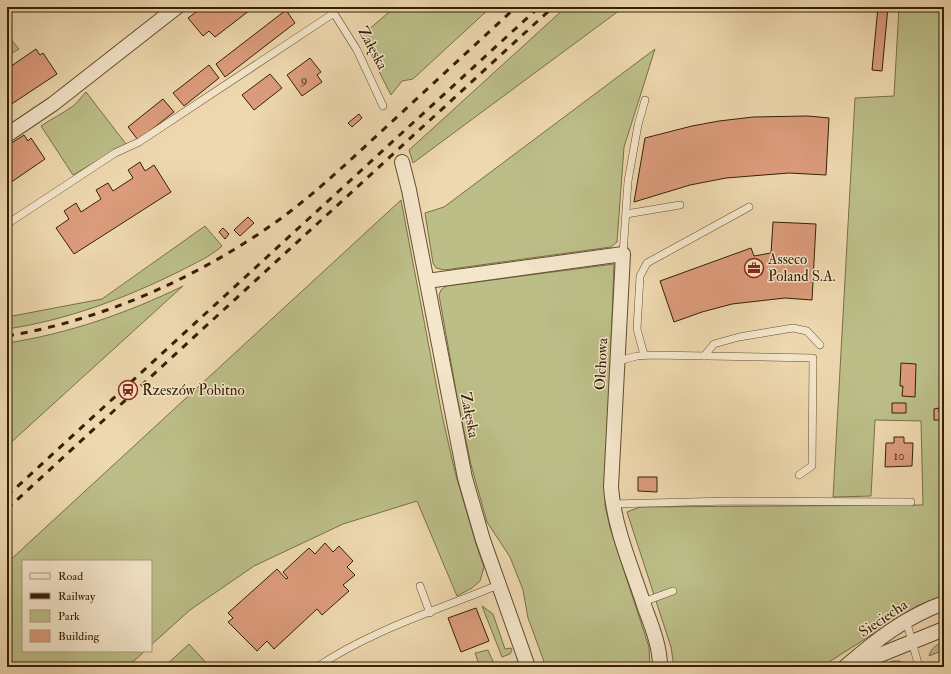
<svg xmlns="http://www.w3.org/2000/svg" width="951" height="674" font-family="'IM FELL Double Pica',serif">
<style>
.green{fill:#bcbe88;stroke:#796f47}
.building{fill:#dc9c7c;stroke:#362006}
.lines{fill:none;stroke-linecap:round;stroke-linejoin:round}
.service-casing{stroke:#644e30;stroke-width:8}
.minor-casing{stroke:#644e30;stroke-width:16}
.service{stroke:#f4e6cb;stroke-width:7}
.minor{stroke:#f4e6cb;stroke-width:14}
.rail{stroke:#362006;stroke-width:3;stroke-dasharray:7 7;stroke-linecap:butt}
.labels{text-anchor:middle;stroke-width:3;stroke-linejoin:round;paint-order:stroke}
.number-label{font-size:13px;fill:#603f24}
.street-label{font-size:15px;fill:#362006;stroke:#f4e6cb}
.poi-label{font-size:15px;fill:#362006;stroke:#f4e6cb;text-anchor:start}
</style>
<rect width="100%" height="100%" fill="#eed8af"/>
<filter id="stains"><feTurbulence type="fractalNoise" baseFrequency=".005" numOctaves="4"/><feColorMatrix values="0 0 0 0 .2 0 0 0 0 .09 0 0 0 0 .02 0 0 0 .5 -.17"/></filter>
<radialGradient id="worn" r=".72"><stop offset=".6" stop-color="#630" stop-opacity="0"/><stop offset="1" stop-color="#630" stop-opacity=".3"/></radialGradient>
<path class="green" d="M395,7H491L413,79L402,81L391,95L361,36Z
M566,7H624L413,163L409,150Z
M899,7H944V595L917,606L821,667H674L671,647L627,512L640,507L923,505L921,421L875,420L871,496L833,497L855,98L894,96Z
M7,35L19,49L7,56Z
M655,49L624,147L617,242L611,247L444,270L436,268L433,263L425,213L444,207Z
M86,92L126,144L73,175L41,126C51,119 62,114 73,106C78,102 81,97 86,92Z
M401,200L442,415L455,472L476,544L484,567L480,581L472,588L457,596L417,501L343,524L254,566L190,610L151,645V561H23V651H145L127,667H7V563Z
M205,226L222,246C210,257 195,263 180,271C126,298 67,320 7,329V317L102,299Z
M614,264L605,505L610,528L649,647L650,667H546L528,618L523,590L510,557L487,522L471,465L458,402L439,295L441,290L446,286Z
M183,286L7,446V343C67,334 128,313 183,286Z
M482,606L493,614L505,649L511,648L512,650L510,654L502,657Z
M944,642V650L929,656C932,647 936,645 944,642Z
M189,644L210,667H164Z
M488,650L495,666L498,667H480L475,653Z
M893,661H899L906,664L898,667H878Z"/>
<path class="building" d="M203,7H254L215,37L209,31L203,36L188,18Z
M878,7H888L882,71L872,70Z
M286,10L295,23L225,77L216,64Z
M36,49L40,55L43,53L57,74L7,107V69Z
M310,58L321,72L317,75L322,82L302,96L287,75Z
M209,65L219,78L184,106L173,93Z
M270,74L282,88L254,110L242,95Z
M163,99L174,112L138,140L128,127Z
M359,114L362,118L352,127L348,123Z
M808,116L829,118L826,175L789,173L726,178L690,185L634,202L645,138L692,126L719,121L753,117Z
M24,135L28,141L31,138L45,159L7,185V146Z
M140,162L145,171L154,165L171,192L74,254L56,228L69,219L64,211L76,203L81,212L101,199L96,190L108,183L113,191L133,178L128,170Z
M248,217L254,223L240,236L234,230Z
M773,222L816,224L812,300L785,298L732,304L702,312L674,322L660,281L751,248L754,256L771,253Z
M223,228L229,234L225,239L219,232Z
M901,363L916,364L915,397L902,396L903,386H900Z
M892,403H906V413H892Z
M939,408V412H944V420H934V409Z
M894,437H904V443H913L912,466L885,467L886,443H894Z
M638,477H657V492L638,491Z
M325,543L333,552L339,546L353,561L347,567L355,575L343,585L349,591L322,615L317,609L274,649L267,641L257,651L228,622L233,618L228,613L277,569L286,579L288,578L283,572L309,548L315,554Z
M476,608L489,641L461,652L448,618Z"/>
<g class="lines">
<g class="service-casing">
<path id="service" d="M330,7L357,50L383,106
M626,214L680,205
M7,224L115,153L139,142L334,13
M623,254L628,181L638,125L645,100
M644,355L637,329L640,276L647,263L749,207
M704,356L714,344L739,337L793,328L807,331L820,345
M618,361L637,356L652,355L813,358L812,466L799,475
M612,504L729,501L911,502
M420,586L430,613
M643,602L673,591
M906,620L919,667
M317,667C372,630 438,610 498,585"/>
</g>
<g class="minor-casing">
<path id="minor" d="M7,135L53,104L177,7
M402,162L409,190L465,478L483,540L528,667
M427,281L623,254L611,487C614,528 632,568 645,608C652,627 660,646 660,667
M845,667C875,641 905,617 944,603
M850,667L944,629"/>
</g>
<use href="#service" class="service"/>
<use href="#minor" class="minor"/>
<path class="rail" d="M7,336C103,320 197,278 276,222C315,194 349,161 384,129C428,88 472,48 516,7
M7,496L539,7
M7,509L553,7"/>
</g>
<defs>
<g id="office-ring" transform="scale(1)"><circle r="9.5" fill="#f4e6cb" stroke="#8f2418" stroke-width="1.5"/><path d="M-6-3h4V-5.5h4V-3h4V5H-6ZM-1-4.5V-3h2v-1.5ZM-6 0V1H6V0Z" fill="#8f2418"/></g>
<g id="station-ring" transform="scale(1)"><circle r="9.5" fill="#f4e6cb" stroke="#8f2418" stroke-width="1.5"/><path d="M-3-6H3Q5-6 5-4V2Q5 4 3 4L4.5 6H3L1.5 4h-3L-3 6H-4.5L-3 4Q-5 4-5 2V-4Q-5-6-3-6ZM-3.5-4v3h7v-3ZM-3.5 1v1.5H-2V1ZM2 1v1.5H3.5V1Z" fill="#8f2418"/></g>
</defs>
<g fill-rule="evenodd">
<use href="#office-ring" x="754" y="268"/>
<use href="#station-ring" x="128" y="390"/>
</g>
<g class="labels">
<g class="number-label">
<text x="304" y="84">9</text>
<text x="899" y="460">10</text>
</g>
<g class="street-label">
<text transform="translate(373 48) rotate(62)" y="5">Załęska</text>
<text transform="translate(601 364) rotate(-87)" y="5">Olchowa</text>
<text transform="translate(470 415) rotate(79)" y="5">Załęska</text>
<text transform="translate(883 618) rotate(-34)" y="5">Sieciecha</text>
</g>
<g class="poi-label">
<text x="768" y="264">Asseco<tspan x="768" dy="17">Poland S.A.</tspan></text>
<text x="142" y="395">Rzeszów Pobitno</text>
</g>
</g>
<rect width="951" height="674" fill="none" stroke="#eed8af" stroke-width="24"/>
<rect x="8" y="8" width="935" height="658" fill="none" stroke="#362006" stroke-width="2"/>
<rect x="12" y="12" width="927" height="650" fill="none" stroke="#362006"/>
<rect x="22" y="560" width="130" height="92" fill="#f4e6cb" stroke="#a8977c"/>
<rect x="30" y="573" width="20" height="6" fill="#f4e6cb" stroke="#a8977c"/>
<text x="58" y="580" font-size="12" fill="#362006">Road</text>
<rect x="30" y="593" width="20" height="6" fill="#362006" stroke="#a8977c"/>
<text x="58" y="600" font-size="12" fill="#362006">Railway</text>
<rect x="30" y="610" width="20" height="12" fill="#bcbe88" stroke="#a8977c"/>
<text x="58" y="620" font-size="12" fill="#362006">Park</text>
<rect x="30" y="630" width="20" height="12" fill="#dc9c7c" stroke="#a8977c"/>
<text x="58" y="640" font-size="12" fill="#362006">Building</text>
<rect width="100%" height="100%" filter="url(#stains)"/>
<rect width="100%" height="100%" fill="url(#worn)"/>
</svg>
